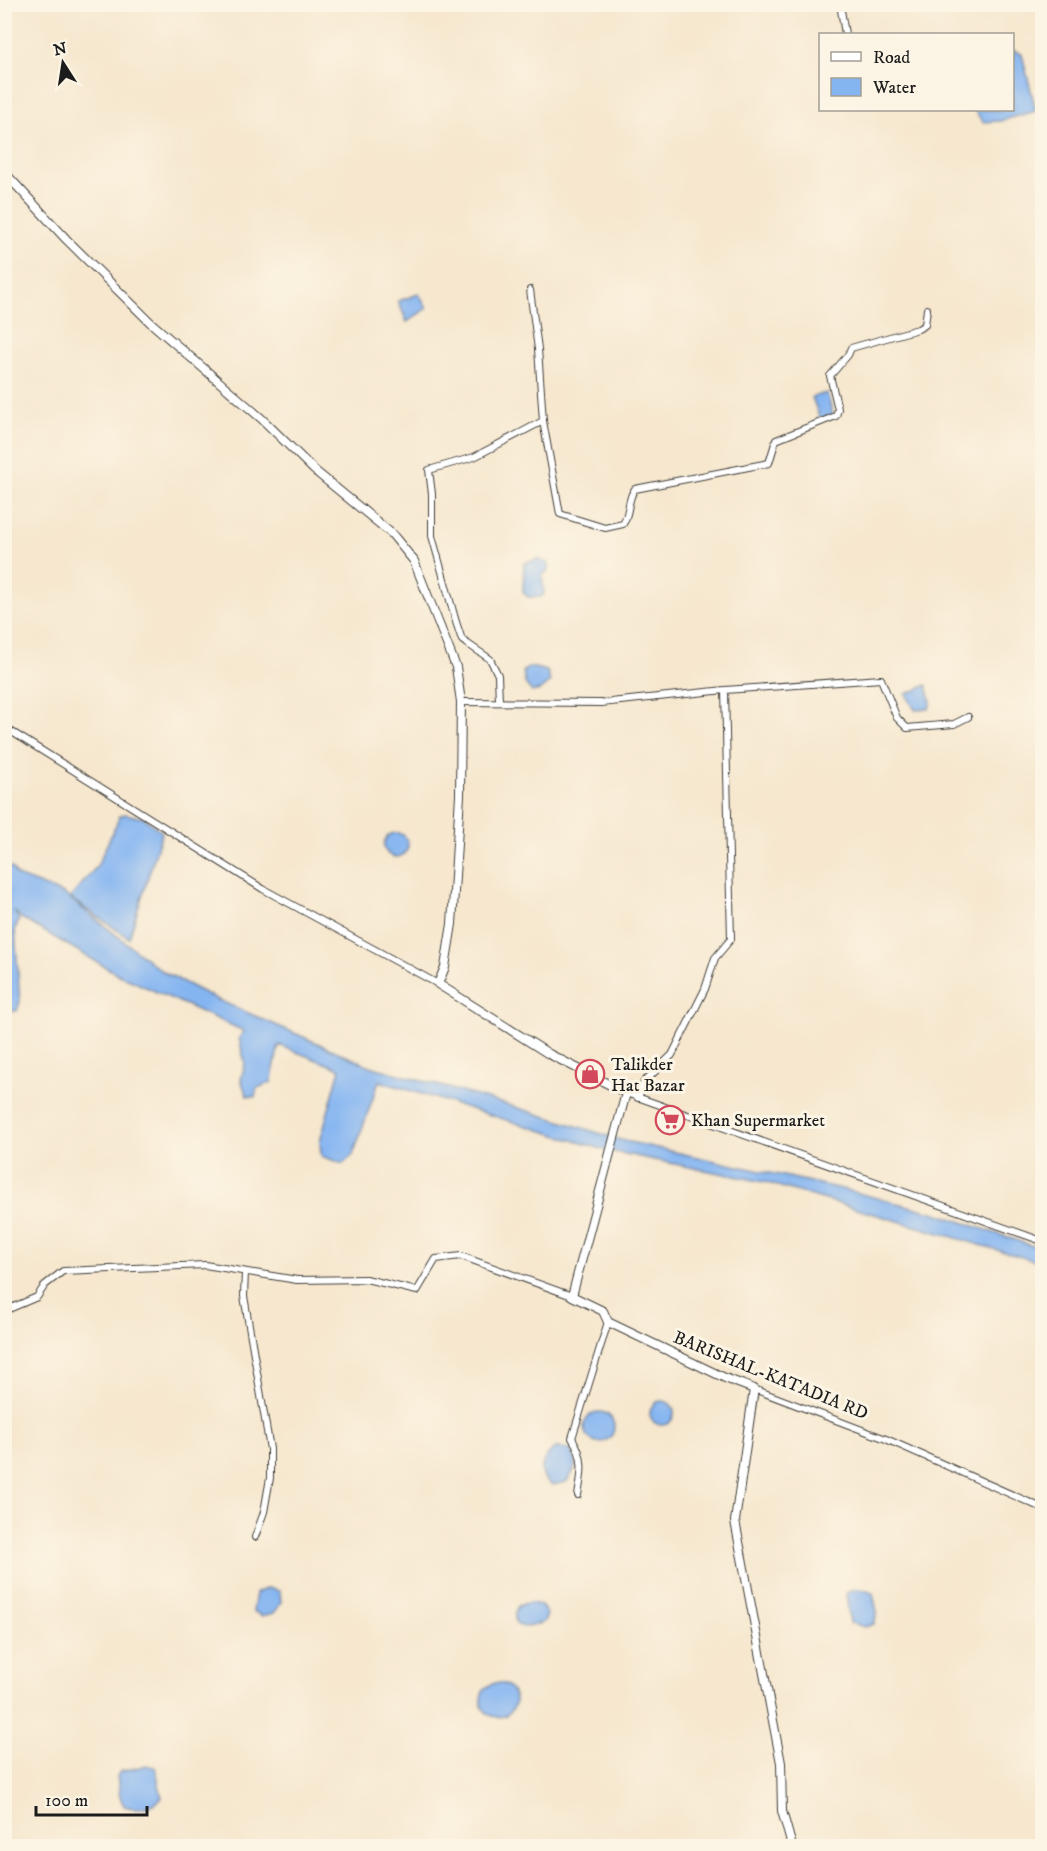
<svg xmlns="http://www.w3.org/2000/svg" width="1047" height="1851" font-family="'IM FELL DW Pica',serif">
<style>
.water{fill:#85b5f1;stroke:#506886;stroke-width:1.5}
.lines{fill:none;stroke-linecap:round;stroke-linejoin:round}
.minor-casing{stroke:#3d3a37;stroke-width:8}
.secondary-casing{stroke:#3d3a37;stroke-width:10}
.minor{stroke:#fff;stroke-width:6}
.secondary{stroke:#fff;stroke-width:8}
.labels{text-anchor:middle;stroke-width:6;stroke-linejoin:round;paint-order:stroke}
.poi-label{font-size:18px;fill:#1c1c1c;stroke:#fcf5e5;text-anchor:start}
.street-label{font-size:18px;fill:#1c1c1c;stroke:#fcf5e5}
</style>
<rect width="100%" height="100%" fill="#fcf5e5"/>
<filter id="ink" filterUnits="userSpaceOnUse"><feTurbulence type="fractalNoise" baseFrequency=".0167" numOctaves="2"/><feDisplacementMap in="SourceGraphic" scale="12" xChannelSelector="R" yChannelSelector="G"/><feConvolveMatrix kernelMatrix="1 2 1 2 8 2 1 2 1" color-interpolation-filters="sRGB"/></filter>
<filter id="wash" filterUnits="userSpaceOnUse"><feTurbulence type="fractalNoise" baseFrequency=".008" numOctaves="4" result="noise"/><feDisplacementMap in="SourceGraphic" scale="24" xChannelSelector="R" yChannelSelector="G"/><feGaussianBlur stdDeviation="1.35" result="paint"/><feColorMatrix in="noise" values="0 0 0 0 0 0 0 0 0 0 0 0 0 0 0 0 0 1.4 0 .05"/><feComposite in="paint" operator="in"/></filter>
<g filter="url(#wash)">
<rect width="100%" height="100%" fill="#f6e7ce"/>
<path class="water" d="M1013,50L1022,54L1036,111L1000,121L983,122L974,110H1012Z
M419,294L427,308L407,322L398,301Z
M827,393L833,415L820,419L812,397Z
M538,559L549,564L548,570L542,576L544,594L541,597H528L523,592L524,563Z
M530,667L547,671L550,682L540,690L532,692L525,683L523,671Z
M927,685L931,702L929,709L915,710L906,694Z
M125,814L144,818L162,832L129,938L70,898L97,866L120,816Z
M384 845a12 12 0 1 1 24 0a12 12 0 1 1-24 0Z
M4,866L12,868L17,876L64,894L162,971L216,999L370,1066L512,1106L621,1140L842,1189L936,1213L1042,1249V1263L764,1182L605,1150L379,1081L353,1155L343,1164L321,1156L320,1141L340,1069L279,1045L271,1083L257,1088L255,1097L247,1096L241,1080L245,1063L239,1038L244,1031L121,976L21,918L14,911L19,920L15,929L20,1002L17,1011H5Z
M650 1413a12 12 0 1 1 24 0a12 12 0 1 1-24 0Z
M584 1427a15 15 0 1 1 30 0a15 15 0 1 1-30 0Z
M555,1448L569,1449C580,1459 575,1472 566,1482L553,1485C535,1477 541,1458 555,1448Z
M268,1588L280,1591L281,1603L274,1613L262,1616L253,1611L256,1593Z
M861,1589L873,1593L877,1612L874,1624L865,1627L850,1623L846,1594L851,1590Z
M526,1603C536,1602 542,1605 547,1614L544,1622C527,1629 507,1631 518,1606Z
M481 1700a17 17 0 1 1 34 0a17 17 0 1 1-34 0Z
M147,1765L155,1767L162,1798C152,1808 137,1810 124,1806L120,1797L117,1776L120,1772Z"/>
</g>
<g filter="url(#ink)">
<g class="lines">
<g class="minor-casing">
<path id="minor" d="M840,4L845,34
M530,290L538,349L543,421L560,514L605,528L623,524C630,514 627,498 635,489L769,463L776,440L836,416L838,409L830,376L848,355L851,348L918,329L925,325L927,309
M499,701L498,675L490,659L462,640L456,622L432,536V494L429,470L474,457L543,421
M461,702L601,703L725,690L881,679L897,718L907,728L954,724L968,717
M4,727L263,889L438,984
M626,1093L1042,1241
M638,1098L644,1082L672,1055L705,989L715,958L731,939L725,690
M245,1272L244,1296L270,1449V1478L264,1512L255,1537
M4,1311L37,1297L45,1285L63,1271L205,1265L297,1280L366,1279L417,1291L436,1259L461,1256L572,1296
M754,1389L886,1439L1042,1508
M578,1495C582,1474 585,1457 572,1438L608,1322"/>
</g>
<g class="secondary-casing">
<path id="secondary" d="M4,172L66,239L150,322L262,419L314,470L392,534L414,561L456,667L461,702L460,795L452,924L445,967L438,984L549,1054L626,1093L572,1296L603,1311L608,1322L725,1378L754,1389L735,1521L781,1763L782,1811L792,1846"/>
</g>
<use href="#minor" class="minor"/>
<use href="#secondary" class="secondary"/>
</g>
</g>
<defs>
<g id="shop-ring" transform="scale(1.5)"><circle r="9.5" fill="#fcf5e5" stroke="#d1495b" stroke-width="1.5"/><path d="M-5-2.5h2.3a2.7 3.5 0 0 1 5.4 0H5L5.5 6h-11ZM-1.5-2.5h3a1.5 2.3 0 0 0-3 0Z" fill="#d1495b"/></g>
<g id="supermarket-ring" transform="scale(1.5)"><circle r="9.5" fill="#fcf5e5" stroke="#d1495b" stroke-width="1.5"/><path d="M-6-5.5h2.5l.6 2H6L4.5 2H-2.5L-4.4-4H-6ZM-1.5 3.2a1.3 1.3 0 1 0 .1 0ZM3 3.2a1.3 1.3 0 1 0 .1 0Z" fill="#d1495b"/></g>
</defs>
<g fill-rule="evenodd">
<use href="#shop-ring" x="590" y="1074"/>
<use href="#supermarket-ring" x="670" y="1120"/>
</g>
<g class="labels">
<g class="poi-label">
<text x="611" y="1070">Talikder<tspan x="611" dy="21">Hat Bazar</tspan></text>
<text x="691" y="1126">Khan Supermarket</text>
</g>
<g class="street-label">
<text transform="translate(771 1375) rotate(22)" y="6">BARISHAL-KATADIA RD</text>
</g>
</g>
<rect width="1047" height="1851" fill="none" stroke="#fcf5e5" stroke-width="24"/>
<rect x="819" y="33" width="195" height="78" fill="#fcf5e5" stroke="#a29e95" stroke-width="1.5"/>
<rect x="831" y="52" width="30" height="9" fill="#ffffff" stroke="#a29e95" stroke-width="1.5"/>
<text x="873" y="63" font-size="18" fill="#1c1c1c">Road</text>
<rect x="831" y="78" width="30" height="18" fill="#85b5f1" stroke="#a29e95" stroke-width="1.5"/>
<text x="873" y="93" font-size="18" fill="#1c1c1c">Water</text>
<g transform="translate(63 63) rotate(348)" stroke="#fcf5e5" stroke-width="4.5" paint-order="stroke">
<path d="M0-4.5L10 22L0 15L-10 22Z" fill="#1c1c1c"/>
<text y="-9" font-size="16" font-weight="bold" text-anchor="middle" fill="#1c1c1c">N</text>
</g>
<path d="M36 1806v9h111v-9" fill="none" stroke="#1c1c1c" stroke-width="3"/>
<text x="45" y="1806" font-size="18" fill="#1c1c1c" stroke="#fcf5e5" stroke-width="4.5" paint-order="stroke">100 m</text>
</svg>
